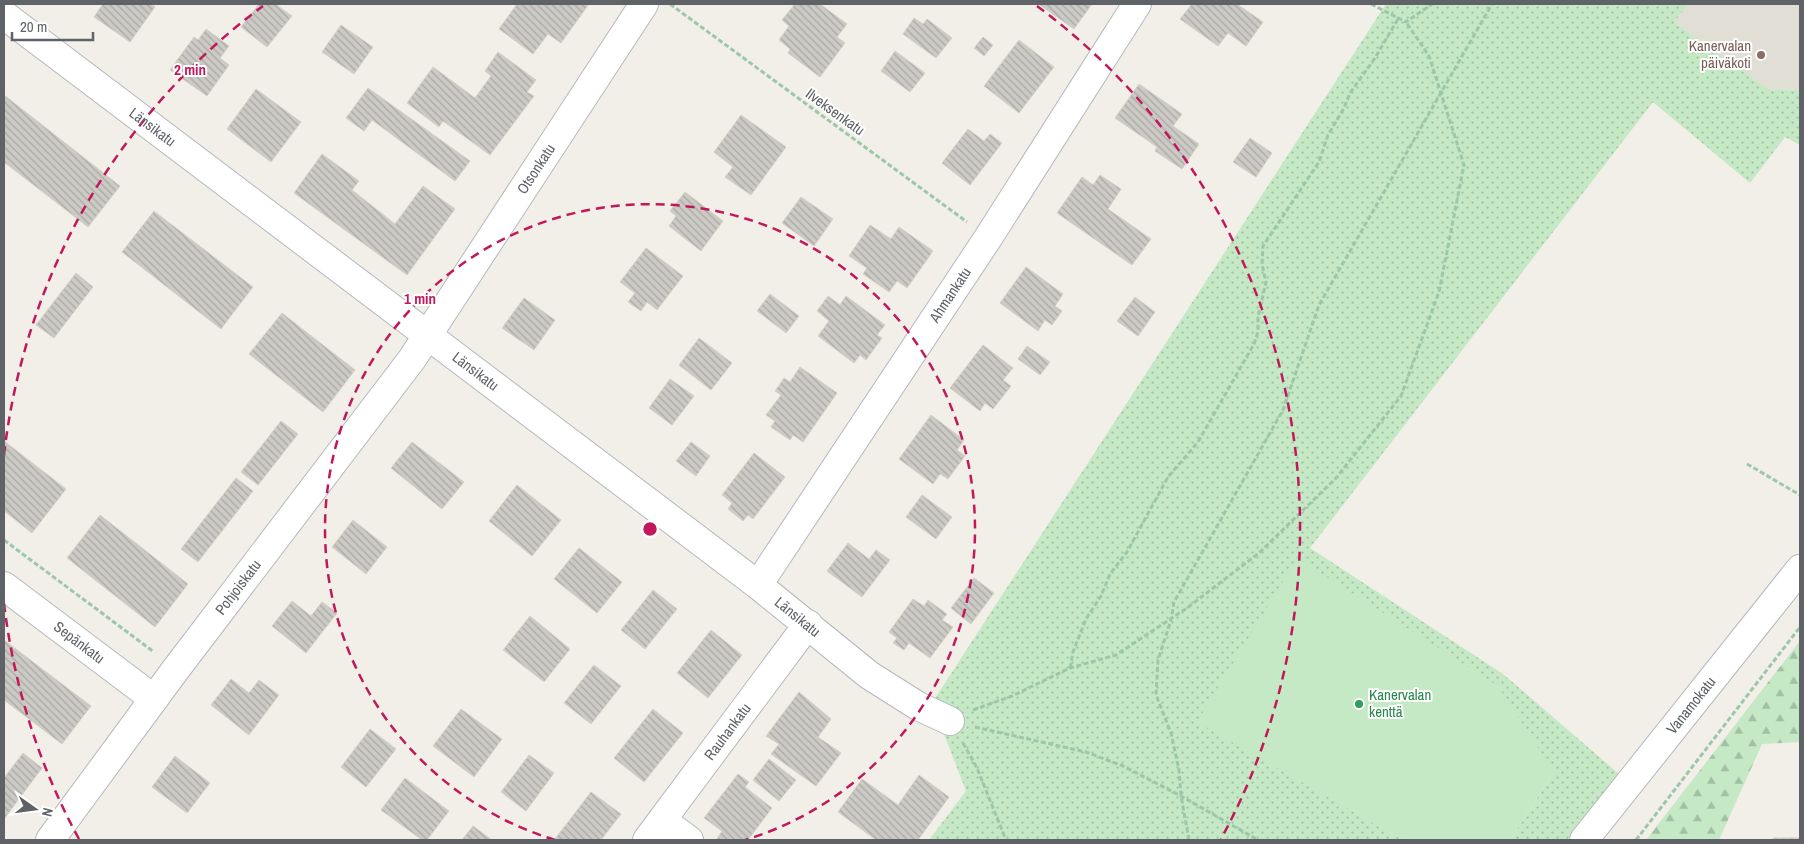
<svg xmlns="http://www.w3.org/2000/svg" width="1804" height="844" font-family="'Archivo Narrow',sans-serif">
<style>
.education{fill:#e1ded6}
.grass{fill:url(#grass-dots)}
.forest{fill:url(#forest-firs)}
.garden{fill:#c5e8c5}
.building{fill:url(#building-back-hatch);stroke:#d6d1c6}
.lines{fill:none;stroke-linecap:round;stroke-linejoin:round}
.minor-casing{stroke:#b5b8bc;stroke-width:30}
.path{stroke:#9cc7a9;stroke-width:3;stroke-dasharray:5 2.5;stroke-linecap:butt}
.minor{stroke:#fff;stroke-width:28}
.ring{fill:none;stroke:#c2185b;stroke-width:2.5;stroke-dasharray:9 6}
.education-dot{fill:#8d6e63;stroke:#fff;stroke-width:2}
.leisure-dot{fill:#2e9e5b;stroke:#fff;stroke-width:2}
.labels{text-anchor:middle;stroke-width:4;stroke-linejoin:round;paint-order:stroke}
.education-label{font-size:15px;fill:#785e54;stroke:#fff;text-anchor:end}
.street-label{font-size:15px;fill:#5f6368;stroke:#fff}
.leisure-label{font-size:15px;fill:#27864d;stroke:#fff;text-anchor:start}
.centre{fill:#c2185b;stroke:#fff;stroke-width:2.5}
.ring-label{font-size:15px;text-anchor:middle;font-weight:bold;fill:#c2185b;stroke:#fff;stroke-width:4;stroke-linejoin:round;paint-order:stroke}
</style>
<defs>
<pattern id="grass-dots" width="8" height="8" patternUnits="userSpaceOnUse" patternTransform="scale(1.25)"><rect width="8" height="8" fill="#c5e8c5"/><path d="M2 2h.1M6 6h.1" fill="none" stroke="#a3c0a4" stroke-width="1.8" stroke-linecap="round"/></pattern>
<pattern id="forest-firs" width="22" height="20" patternUnits="userSpaceOnUse" patternTransform="scale(1.25)"><rect width="22" height="20" fill="#c5e8c5"/><path d="M5 1l3.5 6h-7zM16 11l3.5 6h-7z" fill="#a3c0a4"/></pattern>
<pattern id="building-back-hatch" width="6" height="6" patternUnits="userSpaceOnUse" patternTransform="scale(1.25)"><rect width="6" height="6" fill="#cccac5"/><path d="M-1 5l2 2M0 0l6 6M5-1l2 2" fill="none" stroke="#a9a8a4"/></pattern>
</defs>
<rect width="100%" height="100%" fill="#f1efe8"/>
<path class="education" d="M1689,4H1800V90L1768,89L1674,22Z"/>
<path class="grass" d="M1386,4H1689L1674,22L1768,89L1800,90V145L1785,137L1750,183L1653,102L1310,548L1503,674L1619,774L1567,840H1510L1554,772L1198,722L1403,840H929L966,791L932,703Z"/>
<path class="forest" d="M1800,641V742L1762,744L1719,840H1646Z"/>
<path class="garden" d="M1297,558L1498,686L1554,772L1510,840H1403L1197,722Z"/>
<path class="building" d="M103,4H151L155,7L130,42L94,17Z
M259,4H275L292,16L267,47L241,27Z
M517,4L524,5L589,4L561,43L548,34L533,54L499,29Z
M795,4H820L847,24L837,37L845,43L820,77L788,53L790,49L779,40L789,26L782,20Z
M1041,4H1092L1074,29L1040,5Z
M1192,4H1237L1263,22L1246,46L1228,33L1218,46L1180,19Z
M914,18L923,24L927,19L952,38L936,58L903,34Z
M341,25L373,47L354,74L322,52Z
M206,29L229,46L220,58L229,65L207,96L170,70L194,37L198,40Z
M983,37L993,45L984,56L974,48Z
M1019,40L1054,67L1019,113L984,86Z
M895,51L925,73L910,92L881,71Z
M498,52L536,80L527,92L534,96L490,155L443,121L439,127L407,103L433,67L475,98L491,76L485,71Z
M1139,84L1182,114L1173,126L1199,144L1182,169L1155,151L1157,147L1115,118Z
M368,88L470,161L455,181L372,120L364,131L346,118Z
M256,89L301,122L271,162L227,129Z
M4,95L120,186L88,227L4,162Z
M741,115L786,147L751,195L725,177L733,167L714,152Z
M968,129L984,141L990,134L1002,143L970,185L942,163Z
M1250,138L1272,153L1256,177L1233,162Z
M322,154L359,181L352,190L395,224L423,186L455,209L407,275L294,193Z
M1100,175L1121,189L1108,209L1151,239L1132,265L1057,213L1082,177L1093,185Z
M685,192L723,221L701,251L669,226L676,216L670,211Z
M801,197L833,219L814,246L782,223Z
M154,211L253,287L221,329L122,252Z
M870,225L891,239L899,227L933,251L907,288L897,281L889,292L863,274L867,268L849,256Z
M646,248L683,276L657,310L647,302L641,311L628,302L635,293L620,282Z
M1026,267L1063,294L1055,306L1062,311L1052,325L1045,320L1038,331L1000,303Z
M76,273L93,287L54,338L36,325Z
M770,294L799,316L786,333L757,311Z
M828,296L840,305L846,296L885,325L877,335L882,338L866,360L860,355L854,363L818,336L829,321L817,311Z
M1135,297L1155,312L1138,336L1117,321Z
M524,298L555,320L534,350L502,328Z
M282,313L355,370L323,412L249,354Z
M699,338L732,363L711,390L679,365Z
M983,345L1013,368L1003,380L1011,386L993,409L985,403L980,411L950,388Z
M1027,346L1050,362L1040,375L1018,359Z
M800,367L837,393L803,442L793,435L790,440L771,427L775,421L766,415L781,395L775,391L784,378L790,382Z
M670,379L694,396L672,425L649,408Z
M931,415L964,440L957,450L965,456L948,479L940,474L933,484L899,459Z
M281,421L298,434L258,485L241,472Z
M4,441L66,489L32,533L4,511Z
M412,442L464,482L442,509L391,468Z
M691,442L710,456L696,476L676,461Z
M754,453L785,477L753,519L748,515L743,521L728,509L732,503L722,495Z
M236,478L253,491L198,562L181,549Z
M517,485L561,520L532,556L489,521Z
M922,495L952,517L936,539L906,517Z
M100,515L188,584L155,627L67,558Z
M353,520L387,547L366,574L332,547Z
M848,543L869,559L876,550L890,560L862,597L827,571Z
M579,548L622,582L597,613L554,579Z
M974,578L994,593L971,624L951,608Z
M653,590L677,609L645,649L621,630Z
M913,599L924,606L928,600L947,614L942,620L953,627L930,658L909,643L904,650L893,643L897,638L889,632Z
M292,601L311,616L322,602L337,613L306,653L272,626Z
M530,616L570,649L544,682L503,650Z
M711,630L742,655L708,698L677,673Z
M4,640L91,706L62,744L4,700Z
M594,665L621,686L591,724L564,703Z
M231,679L249,693L259,680L279,695L249,735L211,705Z
M799,692L831,719L818,737L841,753L816,786L771,754L779,744L766,736Z
M461,709L502,739L474,777L433,746Z
M653,709L683,733L644,782L614,758Z
M370,729L396,749L366,787L341,767Z
M23,753L42,768L4,819V778Z
M529,755L554,773L526,811L501,792Z
M175,756L210,783L187,813L152,787Z
M769,759L796,780L779,801L753,780Z
M738,774L749,782L745,787L772,808L748,840H719L717,839L722,831L704,818Z
M919,775L949,797L918,840H876L838,812L862,779L898,805Z
M405,778L449,811L427,840H422L381,810Z
M591,792L621,814L601,840H556L555,839Z
M473,826L492,840H462Z
M1773,838H1800V840H1773Z"/>
<g class="lines">
<g class="minor-casing">
<g id="minor">
<path id="s1" d="M4,15L758,585L869,675L918,706L950,721"/>
<path id="s2" d="M758,585L988,238L1137,4"/>
<path id="s3" d="M4,586L154,699"/>
<path d="M662,820L689,840"/>
<path id="s4" d="M50,840L176,669L412,359L644,4"/>
<path id="s5" d="M647,840L808,624"/>
<path id="s6" d="M1584,840L1800,569"/>
</g>
</g>
<path class="path" d="M670,4L967,222
M1371,4L1406,22L1432,4
M1747,464L1800,495
M4,540L154,652
M1070,668L1073,652L1086,619L1101,596L1110,574L1127,552L1168,477L1198,442L1254,344L1258,332V317L1266,282L1262,264L1263,246L1319,162L1328,135L1344,108L1350,93L1375,58L1398,19
M973,710L1012,696L1070,668L1116,655L1187,608L1259,553L1336,478L1401,396L1439,292L1464,165L1429,56L1406,22
M975,727L1086,752L1123,766L1181,796L1258,840
M963,743L977,768L1006,840
M1189,840L1181,796L1179,770L1171,733L1156,695L1158,660L1171,620L1174,602L1283,410L1319,305L1492,4
M1636,840L1800,627"/>
<use href="#minor" class="minor"/>
</g>
<g class="ring">
<path d="M555 840A325 325 0 1 1 745 840"/>
<path d="M79 839A650 650 0 0 1 4 603M4 455A650 650 0 0 1 263 6M1037 6A650 650 0 0 1 1221 839"/>
</g>
<circle class="education-dot" cx="1761" cy="55" r="5"/>
<circle class="leisure-dot" cx="1359" cy="704" r="5"/>
<g class="labels">
<g class="education-label">
<text x="1751" y="51">Kanervalan<tspan x="1751" dy="17">päiväkoti</tspan></text>
</g>
<g class="street-label">
<text transform="translate(835 112) rotate(36)" y="5">Ilveksenkatu</text>
<text dy="5" stroke="none"><textPath href="#s1" startOffset="186">Länsikatu</textPath></text>
<text dy="5" stroke="none"><textPath href="#s4" startOffset="829">Otsonkatu</textPath></text>
<text dy="5" stroke="none"><textPath href="#s2" startOffset="348">Ahmankatu</textPath></text>
<text dy="5" stroke="none"><textPath href="#s1" startOffset="591">Länsikatu</textPath></text>
<text dy="5" stroke="none"><textPath href="#s4" startOffset="315">Pohjoiskatu</textPath></text>
<text dy="5" stroke="none"><textPath href="#s1" startOffset="996">Länsikatu</textPath></text>
<text dy="5" stroke="none"><textPath href="#s3" startOffset="94">Sepänkatu</textPath></text>
<text dy="5" stroke="none"><textPath href="#s6" startOffset="172">Vanamokatu</textPath></text>
<text dy="5" stroke="none"><textPath href="#s5" startOffset="135">Rauhankatu</textPath></text>
</g>
<g class="leisure-label">
<text x="1369" y="700">Kanervalan<tspan x="1369" dy="17">kenttä</tspan></text>
</g>
</g>
<circle cx="650" cy="529" r="8" class="centre"/>
<g class="ring-label">
<text x="190" y="75">2 min</text>
<text x="420" y="304">1 min</text>
</g>
<rect width="1804" height="844" fill="none" stroke="#5f6368" stroke-width="10"/>
<g transform="translate(35 809) rotate(104)" stroke="#ffffff" stroke-width="4" paint-order="stroke">
<path d="M0-4L9 19L0 12L-9 19Z" fill="#5f6368"/>
<text y="-8" font-size="14" font-weight="bold" text-anchor="middle" fill="#5f6368">N</text>
</g>
<path d="M12 32v8h81v-8" fill="none" stroke="#5f6368" stroke-width="2.5"/>
<text x="20" y="32" font-size="15" fill="#5f6368" stroke="#ffffff" stroke-width="4" paint-order="stroke">20 m</text>
</svg>
